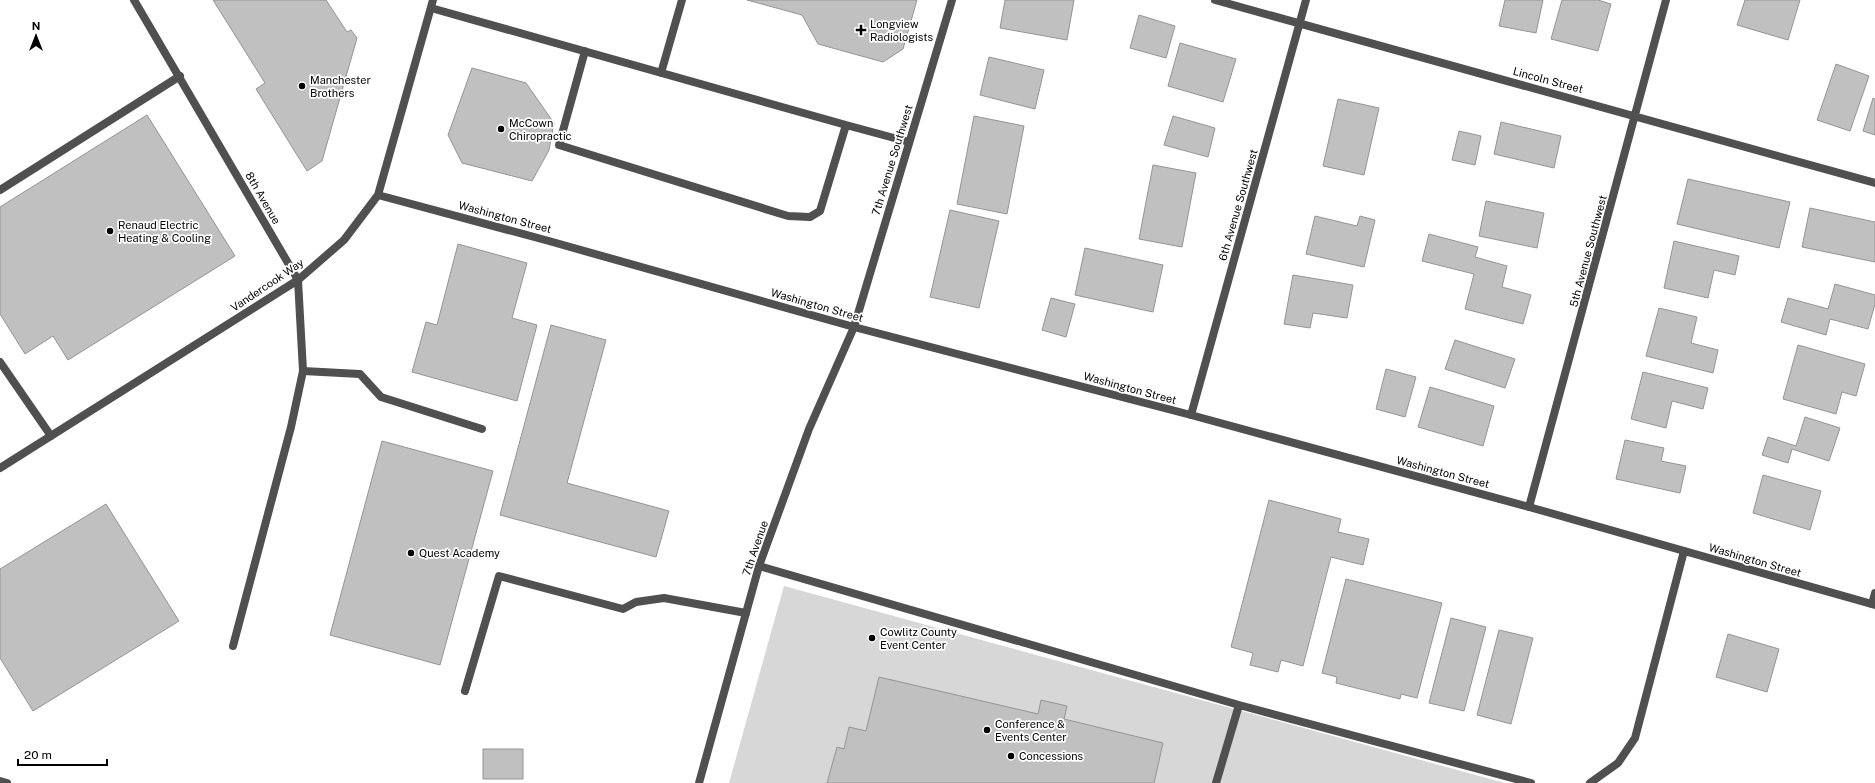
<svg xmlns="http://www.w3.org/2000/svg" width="1875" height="783" font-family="'Public Sans',sans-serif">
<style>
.green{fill:#d7d7d7}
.building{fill:#c0c0c0;stroke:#949494}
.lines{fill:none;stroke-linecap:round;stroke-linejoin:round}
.service{stroke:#505050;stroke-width:8}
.minor{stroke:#505050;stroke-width:8}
.tertiary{stroke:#505050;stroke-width:8}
.poi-dot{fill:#000;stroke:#fff;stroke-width:1.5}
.labels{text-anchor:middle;stroke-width:3.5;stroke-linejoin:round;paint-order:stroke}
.poi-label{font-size:11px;fill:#000;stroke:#fff;text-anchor:start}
.street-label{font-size:11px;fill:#000;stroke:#fff}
</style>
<rect width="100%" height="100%" fill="#fff"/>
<path class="green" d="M784,586L1505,783H729Z"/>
<path class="building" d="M213,0H326L347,32L351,30L357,38L322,161L307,171L256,89L265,83Z
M747,0H917L903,49L883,62L818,44L802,15Z
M1005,0H1074L1067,40L1000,28Z
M1505,0H1543L1536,33L1499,26Z
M1562,0H1598L1611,4L1598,51L1551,39Z
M1745,0H1800L1788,40L1737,25Z
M1139,15L1175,26L1166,58L1130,48Z
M1180,43L1236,59L1223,102L1168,86Z
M989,57L1044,70L1035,109L980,95Z
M1836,64L1869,76L1850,131L1817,120Z
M472,68L526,83L554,123L549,150L532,181L462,163L448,135Z
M1873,98L1875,99V135L1863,131Z
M1338,99L1379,108L1364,175L1323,166Z
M147,115L235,256L68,360L53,336L25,354L0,314V207Z
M974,116L1024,126L1007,214L957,204Z
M1173,116L1215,128L1208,157L1164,145Z
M1501,122L1561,136L1554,168L1494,154Z
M1459,131L1481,136L1475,165L1452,160Z
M1153,165L1196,173L1182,247L1139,239Z
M1688,179L1790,202L1779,248L1677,224Z
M1486,201L1544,213L1537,248L1479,236Z
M1810,208L1875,222V262L1802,247Z
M950,210L999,221L979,308L930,297Z
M1315,216L1357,226L1360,216L1375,220L1364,267L1306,254Z
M1429,234L1478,247L1475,257L1507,266L1502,287L1531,295L1523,324L1465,309L1474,274L1422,261Z
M1674,241L1739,256L1735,275L1714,270L1708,298L1664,288Z
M458,244L527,263L512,318L537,325L517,401L412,372L426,322L437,325Z
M1085,248L1163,265L1153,312L1075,295Z
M1293,275L1353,285L1347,318L1313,313L1310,328L1284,324Z
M1835,284L1875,295V304L1868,329L1830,319L1826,335L1781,322L1788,298L1828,309Z
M1051,298L1075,304L1066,337L1042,330Z
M1659,308L1697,317L1691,343L1718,350L1713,373L1646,356Z
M551,325L606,340L567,483L669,511L656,557L500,515Z
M1455,340L1515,359L1505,388L1445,369Z
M1798,345L1865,364L1856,396L1842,392L1836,414L1783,399Z
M1386,369L1416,377L1405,417L1376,409Z
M1643,372L1708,388L1703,409L1672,401L1666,428L1631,419Z
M1430,387L1494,406L1483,446L1418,427Z
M1805,417L1840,428L1829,461L1792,449L1788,463L1762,455L1768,437L1796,446Z
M1625,440L1664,448L1661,461L1686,466L1680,493L1616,479Z
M382,441L493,471L440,665L330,635Z
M1763,475L1821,491L1810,530L1753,513Z
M1269,500L1341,519L1338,532L1369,539L1363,565L1331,557L1303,666L1281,660L1278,672L1250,665L1253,653L1231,647Z
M106,504L179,621L33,711L0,658V569Z
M1346,579L1442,603L1417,698L1401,694L1400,699L1336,683L1337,677L1322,673Z
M1451,618L1486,627L1464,711L1429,703Z
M1499,630L1533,638L1511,724L1477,715Z
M1728,634L1779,649L1767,692L1716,677Z
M879,677L1038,714L1041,700L1067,706L1064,719L1163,743L1154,783H827L837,747L844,749L849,727L866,731Z
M483,749H523V779H483Z"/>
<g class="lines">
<path class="service" d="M431,8L846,125L820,211L810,217L788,216L559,145L585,51
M661,73L682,0
M846,125L909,142
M0,190L180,76
M0,362L51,436
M303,371L360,374L381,397L482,429
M759,566L1239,705L1216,783
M233,646L291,427L303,371L298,280
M465,691L499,576L623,609L636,602L664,598L746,613
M1239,705L1531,783
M0,781L7,783
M1590,783L1618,763L1635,738L1684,551"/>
<path class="minor" d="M134,0L298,280
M1215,0L1875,183
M854,327L952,0
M1191,415L1306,0
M1529,507L1666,0
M1872,604L1875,593"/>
<path class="tertiary" d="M378,195L549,241L854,327L1191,415L1529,507L1875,605
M0,468L298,280L344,240L378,195L433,0
M699,783L759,566L809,429L854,327"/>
</g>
<g class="poi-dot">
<path d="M859 24h4v4h4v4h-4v4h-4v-4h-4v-4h4z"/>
<circle cx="302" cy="86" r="4"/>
<circle cx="501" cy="129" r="4"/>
<circle cx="110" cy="231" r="4"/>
<circle cx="411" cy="553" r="4"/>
<circle cx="872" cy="638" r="4"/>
<circle cx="987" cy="730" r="4"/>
<circle cx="1011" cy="756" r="4"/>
</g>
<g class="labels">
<g class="poi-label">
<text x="870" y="28">Longview<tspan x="870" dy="13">Radiologists</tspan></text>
<text x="310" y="84">Manchester<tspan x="310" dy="13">Brothers</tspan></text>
<text x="509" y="127">McCown<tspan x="509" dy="13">Chiropractic</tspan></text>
<text x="118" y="229">Renaud Electric<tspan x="118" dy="13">Heating &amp; Cooling</tspan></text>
<text x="419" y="557">Quest Academy</text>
<text x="880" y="636">Cowlitz County<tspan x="880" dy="13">Event Center</tspan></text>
<text x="995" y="728">Conference &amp;<tspan x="995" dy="13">Events Center</tspan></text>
<text x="1019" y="760">Concessions</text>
</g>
<g class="street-label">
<text transform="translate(1548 80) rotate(15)" y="4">Lincoln Street</text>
<text transform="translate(892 160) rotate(-73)" y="4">7th Avenue Southwest</text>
<text transform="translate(263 198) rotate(60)" y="4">8th Avenue</text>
<text transform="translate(1238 205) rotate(-74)" y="4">6th Avenue Southwest</text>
<text transform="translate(505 217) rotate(15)" y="4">Washington Street</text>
<text transform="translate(1588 251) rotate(-75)" y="4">5th Avenue Southwest</text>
<text transform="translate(267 285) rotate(-34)" y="4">Vandercook Way</text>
<text transform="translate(817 305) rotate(16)" y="4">Washington Street</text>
<text transform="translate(1130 388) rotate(15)" y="4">Washington Street</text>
<text transform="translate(1443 472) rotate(15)" y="4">Washington Street</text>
<text transform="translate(755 548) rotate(-71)" y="4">7th Avenue</text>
<text transform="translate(1755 560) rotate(16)" y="4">Washington Street</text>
</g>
</g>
<g transform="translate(36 36)" stroke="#ffffff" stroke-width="3" paint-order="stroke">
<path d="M0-3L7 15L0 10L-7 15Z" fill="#000000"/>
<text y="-6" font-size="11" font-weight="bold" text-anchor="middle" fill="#000000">N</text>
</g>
<path d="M18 759v6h89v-6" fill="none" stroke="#000000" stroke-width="2"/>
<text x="24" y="759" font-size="12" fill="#000000" stroke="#ffffff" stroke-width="3" paint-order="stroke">20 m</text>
</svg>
